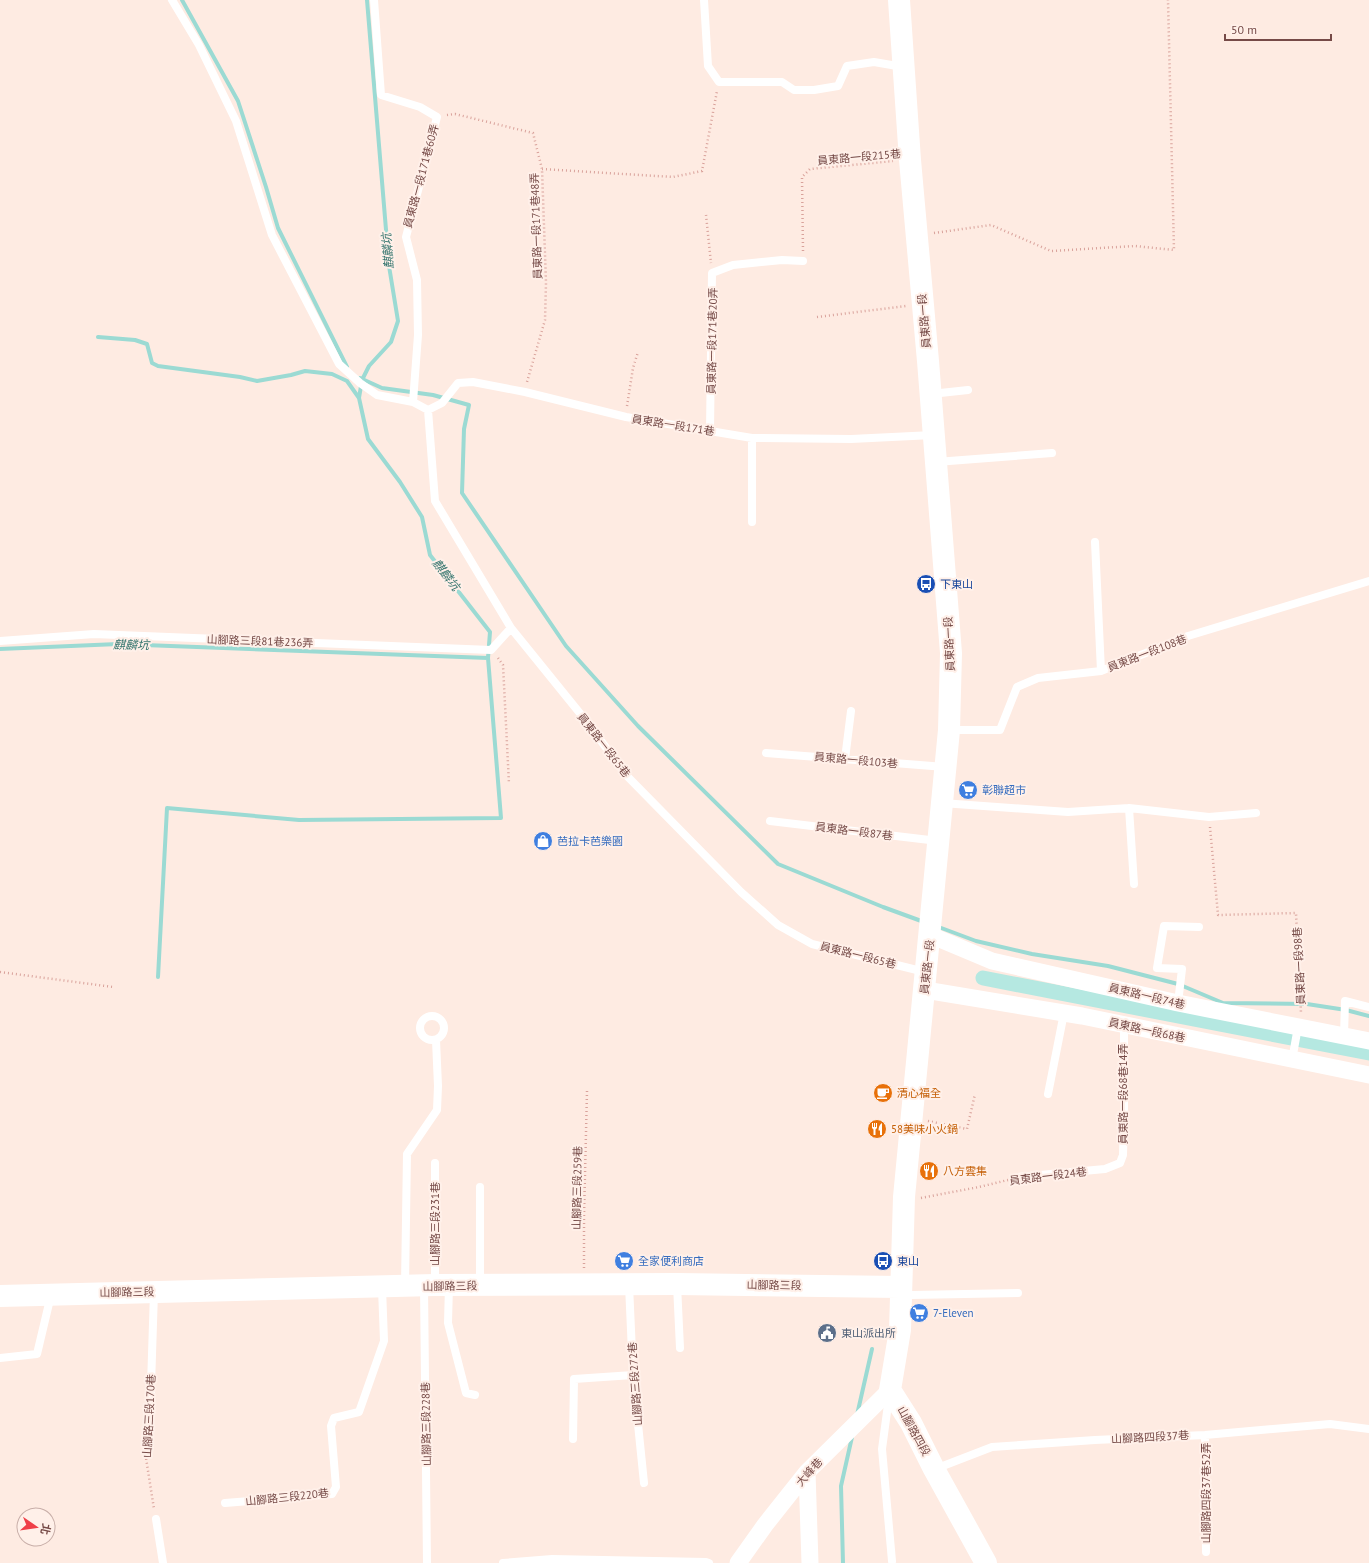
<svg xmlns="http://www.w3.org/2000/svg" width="1369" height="1563" font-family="'PT Sans','Noto Sans TC',sans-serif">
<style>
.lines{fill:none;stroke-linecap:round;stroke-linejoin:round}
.stream{stroke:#9bdad3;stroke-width:4}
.canal{stroke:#b5e8e1;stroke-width:15}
.path{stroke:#d9a29b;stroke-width:2.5;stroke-dasharray:1 3;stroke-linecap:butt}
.lane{stroke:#fff;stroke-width:8}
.street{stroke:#fff;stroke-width:17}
.secondary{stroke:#fff;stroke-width:22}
.labels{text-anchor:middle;stroke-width:4;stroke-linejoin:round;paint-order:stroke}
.street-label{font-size:11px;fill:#764a47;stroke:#fff0e9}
.transit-label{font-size:11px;fill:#164399;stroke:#fff0e9;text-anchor:start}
.shop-label{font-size:11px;fill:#366cbe;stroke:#fff0e9;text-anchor:start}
.food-label{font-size:11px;fill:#c56008;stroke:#fff0e9;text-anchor:start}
.service-label{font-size:11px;fill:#4e5e75;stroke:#fff0e9;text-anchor:start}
.water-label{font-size:12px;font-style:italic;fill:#37766f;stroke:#fff0e9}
</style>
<rect width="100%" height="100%" fill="#feebe2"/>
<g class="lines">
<path class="stream" d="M182,0L238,101L266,187L278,228L347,367
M98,337L135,340L147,344L152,363L158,366L240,377L257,381L291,375L305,371L332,374L347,381L359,398
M360,378L382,388L433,395L469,405L464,429L462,493L566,646L638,726L778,864L883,907L924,922
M0,649L118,644L488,658L490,632L430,555L422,517L400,482L368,439L359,398L362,380L369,366L391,342L398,321L389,266L367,0
M936,926L976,941L1032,954L1108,966L1178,984L1223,1003L1307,1004L1346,1010L1369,1016
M158,977L167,808L299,820L501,818L488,658
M857,1415L872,1349
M843,1563L841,1486L852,1437"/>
<path class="canal" d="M983,978L1369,1053"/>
<path class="path" d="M447,115L455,114L533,133L542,169L546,283L545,320L527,382
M542,169L673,177L702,171L717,91
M706,215L711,263
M934,233L991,225L1051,251L1135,246L1174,250L1168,0
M803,251L802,177L810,169L893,161
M817,317L906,306
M627,406L633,368L638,352
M498,658L503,665L509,784
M1210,827L1218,915L1296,913L1301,1013
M0,972L113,987
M928,1121L967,1129L975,1094
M921,1198L979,1187L1008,1180
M584,1268V1216L587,1091
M149,1427L146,1458L154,1509"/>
<path class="lane" d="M172,0L199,45L236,121L272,235L339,364L360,383L377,395L413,402L428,410L435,501L511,628L587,722L627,776L741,892L778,925L812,944L925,972
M374,0L381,95L420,107L437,117L406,237L417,280L418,335L413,402
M704,0L708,66L719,82H782L794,90H814L838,86L847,66L874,62L903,67
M931,394L968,390
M428,410L442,403L458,383L473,382L525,392L626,417L752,438L851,439L933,435
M710,431L712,273L733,265L782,260L803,261
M936,462L1052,453
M752,522V438
M1095,542L1101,671
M0,641L94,634L491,650L511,628
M950,730H1000L1017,687L1038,678L1101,671L1188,636L1369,581
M766,753L945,767
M845,759L851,711
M942,803L1068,812L1129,808L1209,817L1256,813
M1129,808L1134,884
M770,821L938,841
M1178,1003L1182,969L1157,968L1164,926L1199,927
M420 1028a12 12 0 1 1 24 0a12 12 0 1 1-24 0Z
M1344,1036L1345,1001L1369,1007
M1292,1060L1298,1027
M1048,1094L1064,1013
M1018,1177L1105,1169L1120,1163L1123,1155L1124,1114V1025
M435,1284V1163
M405,1285L407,1154L437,1110L438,1086L436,1040
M449,1285L448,1323L466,1393L475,1395
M480,1285V1187
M629,1285L633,1375L644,1483
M677,1285L680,1348
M424,1286L427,1563
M904,1290L911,1295L1018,1293
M0,1358L37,1354L51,1295
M889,1397L882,1449L892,1561
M150,1417L154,1292
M1205,1435L1206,1552
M573,1439L574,1379L633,1375
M935,1469L992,1447L1095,1440L1205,1435L1330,1424L1369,1429
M225,1503L332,1494L336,1487L331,1426L334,1418L359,1412L384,1341L382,1288
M156,1519L163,1563
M503,1563L552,1559L706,1562L709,1563"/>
<path class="street" d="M930,935L992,961L1178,1003L1369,1041
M925,990L1082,1016L1369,1075
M807,1472L810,1563
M738,1563L765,1525L807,1472L890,1390"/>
<path class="secondary" d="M899,0L910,160L928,361L951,653L949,730L904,1197L900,1330L890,1390L911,1423L934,1469L986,1563
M0,1296L435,1285L677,1284L901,1287"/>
</g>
<defs>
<g id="bus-disc" transform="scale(1)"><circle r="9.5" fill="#1a4fb4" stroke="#fff0e9"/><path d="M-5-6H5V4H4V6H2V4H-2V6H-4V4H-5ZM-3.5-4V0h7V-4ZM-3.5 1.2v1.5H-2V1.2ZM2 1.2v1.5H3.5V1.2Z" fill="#fff"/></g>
<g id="supermarket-disc" transform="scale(1)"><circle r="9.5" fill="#3f7fe0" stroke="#fff0e9"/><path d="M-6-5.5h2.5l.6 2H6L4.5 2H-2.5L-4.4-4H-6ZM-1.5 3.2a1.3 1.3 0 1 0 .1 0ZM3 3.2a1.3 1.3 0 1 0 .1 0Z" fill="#fff"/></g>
<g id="shop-disc" transform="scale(1)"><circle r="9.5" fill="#3f7fe0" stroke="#fff0e9"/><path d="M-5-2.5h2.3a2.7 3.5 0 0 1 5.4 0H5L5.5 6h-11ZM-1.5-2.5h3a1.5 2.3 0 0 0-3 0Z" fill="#fff"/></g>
<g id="cafe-disc" transform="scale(1)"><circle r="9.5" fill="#e8710a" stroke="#fff0e9"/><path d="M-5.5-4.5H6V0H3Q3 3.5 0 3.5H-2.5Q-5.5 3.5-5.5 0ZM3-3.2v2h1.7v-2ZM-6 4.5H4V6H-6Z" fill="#fff"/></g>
<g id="restaurant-disc" transform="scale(1)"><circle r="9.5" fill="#e8710a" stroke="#fff0e9"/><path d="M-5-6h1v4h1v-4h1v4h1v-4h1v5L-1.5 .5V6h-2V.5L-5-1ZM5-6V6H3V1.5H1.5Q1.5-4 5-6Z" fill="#fff"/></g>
<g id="civic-disc" transform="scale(1)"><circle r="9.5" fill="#5c6f8a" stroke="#fff0e9"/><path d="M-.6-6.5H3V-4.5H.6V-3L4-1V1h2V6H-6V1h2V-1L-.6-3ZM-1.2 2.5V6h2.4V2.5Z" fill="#fff"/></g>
</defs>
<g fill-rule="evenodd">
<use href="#bus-disc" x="926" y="584"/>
<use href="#supermarket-disc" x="968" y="790"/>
<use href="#shop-disc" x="543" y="841"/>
<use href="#cafe-disc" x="883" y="1093"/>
<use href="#restaurant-disc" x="877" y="1129"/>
<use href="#restaurant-disc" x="929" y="1171"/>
<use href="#supermarket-disc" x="624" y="1261"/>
<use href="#bus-disc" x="883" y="1261"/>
<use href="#supermarket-disc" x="919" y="1313"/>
<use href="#civic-disc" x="827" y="1333"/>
</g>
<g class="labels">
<g class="street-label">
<text transform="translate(859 157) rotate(-5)" y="4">員東路一段215巷</text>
<text transform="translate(421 176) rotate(-75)" y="4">員東路一段171巷60弄</text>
<text transform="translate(536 226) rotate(-92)" y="4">員東路一段171巷48弄</text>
<text transform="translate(924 321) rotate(-95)" y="4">員東路一段</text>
<text transform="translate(712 341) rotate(-89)" y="4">員東路一段171巷20弄</text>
<text transform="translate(673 425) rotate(9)" y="4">員東路一段171巷</text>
<text transform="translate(260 641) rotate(2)" y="4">山腳路三段81巷236弄</text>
<text transform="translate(949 644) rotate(-93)" y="4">員東路一段</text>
<text transform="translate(1147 653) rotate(-21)" y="4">員東路一段108巷</text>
<text transform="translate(604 745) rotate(52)" y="4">員東路一段65巷</text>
<text transform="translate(856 760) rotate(5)" y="4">員東路一段103巷</text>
<text transform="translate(854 831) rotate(7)" y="4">員東路一段87巷</text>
<text transform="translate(858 955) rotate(14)" y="4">員東路一段65巷</text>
<text transform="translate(1299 966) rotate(-93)" y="4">員東路一段98巷</text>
<text transform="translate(927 967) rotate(-84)" y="4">員東路一段</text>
<text transform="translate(1147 996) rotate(13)" y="4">員東路一段74巷</text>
<text transform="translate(1147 1030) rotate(12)" y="4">員東路一段68巷</text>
<text transform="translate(1123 1094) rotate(-90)" y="4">員東路一段68巷14弄</text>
<text transform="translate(1048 1176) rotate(-7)" y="4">員東路一段24巷</text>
<text transform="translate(577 1188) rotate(-89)" y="4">山腳路三段259巷</text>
<text transform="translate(435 1224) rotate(-90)" y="4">山腳路三段231巷</text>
<text transform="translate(774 1285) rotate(1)" y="4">山腳路三段</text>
<text transform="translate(450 1286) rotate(-1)" y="4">山腳路三段</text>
<text transform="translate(127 1292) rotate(-1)" y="4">山腳路三段</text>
<text transform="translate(635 1384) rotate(-94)" y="4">山腳路三段272巷</text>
<text transform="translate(149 1416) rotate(-87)" y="4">山腳路三段170巷</text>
<text transform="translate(426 1424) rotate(-91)" y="4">山腳路三段228巷</text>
<text transform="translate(914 1431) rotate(61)" y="4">山腳路四段</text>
<text transform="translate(1150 1437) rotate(-3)" y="4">山腳路四段37巷</text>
<text transform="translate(809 1472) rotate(-48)" y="4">大峰巷</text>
<text transform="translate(1206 1493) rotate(-90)" y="4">山腳路四段37巷52弄</text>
<text transform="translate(287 1497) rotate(-6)" y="4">山腳路三段220巷</text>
</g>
<g class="transit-label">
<text x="940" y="588">下東山</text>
<text x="897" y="1265">東山</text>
</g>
<g class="shop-label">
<text x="982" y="794">彰聯超市</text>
<text x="557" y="845">芭拉卡芭樂園</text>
<text x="638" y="1265">全家便利商店</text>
<text x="933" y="1317">7-Eleven</text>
</g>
<g class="food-label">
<text x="897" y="1097">清心福全</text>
<text x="891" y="1133">58美味小火鍋</text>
<text x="943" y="1175">八方雲集</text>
</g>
<g class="service-label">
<text x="841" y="1337">東山派出所</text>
</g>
<g class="water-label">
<text transform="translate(388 251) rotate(-95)" y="4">麒麟坑</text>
<text transform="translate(446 575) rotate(52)" y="4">麒麟坑</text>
<text transform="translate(131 645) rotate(1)" y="4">麒麟坑</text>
</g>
</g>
<g transform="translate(36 1527) rotate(103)"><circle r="19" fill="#fff0e9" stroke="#c8aea8"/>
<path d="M0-3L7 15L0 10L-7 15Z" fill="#ef3f48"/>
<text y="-6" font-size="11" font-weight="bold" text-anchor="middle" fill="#764a47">北</text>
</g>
<path d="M1225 34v6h106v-6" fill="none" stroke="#764a47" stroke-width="2"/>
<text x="1231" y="34" font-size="12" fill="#764a47" stroke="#fff0e9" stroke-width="3" paint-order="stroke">50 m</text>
</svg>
